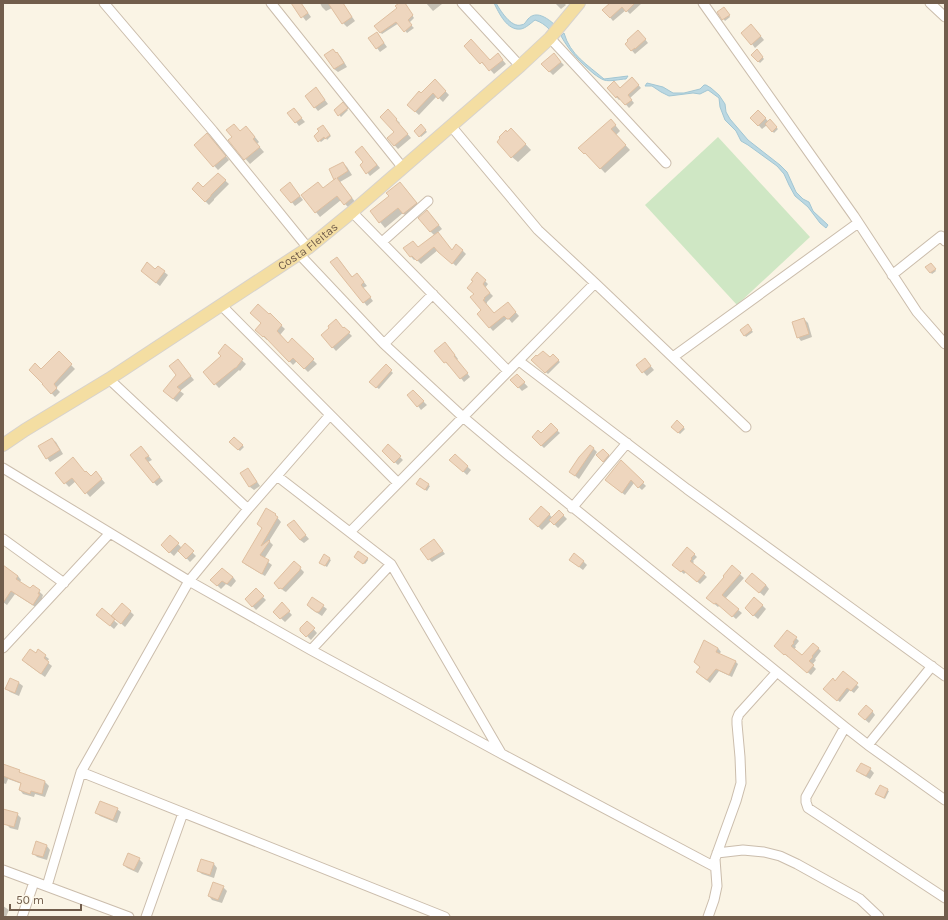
<svg xmlns="http://www.w3.org/2000/svg" width="948" height="920" font-family="Karla,sans-serif">
<style>
.green{fill:#cfe7c4}
.water{fill:#bbd8e2;stroke:#a2c6d3}
.shadow{fill:#0003}
.building{fill:#eed6be;stroke:#dfbfa0}
.lines{fill:none;stroke-linecap:round;stroke-linejoin:round}
.minor-casing{stroke:#cbbdac;stroke-width:11}
.major-casing{stroke:#d7d2cd;stroke-width:14}
.minor{stroke:#fff;stroke-width:9}
.major{stroke:#f4dea2;stroke-width:12}
.labels{text-anchor:middle;stroke-width:3;stroke-linejoin:round;paint-order:stroke}
.street-label{font-size:12px;fill:#715d4c;stroke:#fdf8ea}
</style>
<rect width="100%" height="100%" fill="#faf4e5"/>
<path class="green" d="M718,137L810,237L737,305L645,205Z"/>
<path class="water" d="M494,3H496C500,10 511,28 521,25C525,25 526,21 528,19C536,10 547,18 554,24L549,29C545,25 541,22 535,20C531,23 526,28 521,29C507,31 499,13 494,3Z
M564,33C570,55 588,65 604,79L628,76L626,79C620,79 610,82 604,80C601,79 597,76 594,74C580,62 570,52 561,36Z
M647,83L663,87L673,93H684L700,89L704,85H706L711,88L719,95L725,104L726,112L730,119L748,140L780,165L787,172L796,192L803,199L809,202L813,211L828,225L826,228L820,223L808,207L795,196L789,185L784,174L777,166L748,145L741,141L736,131L725,120L720,107L719,98L708,90L700,94L693,93L669,96L661,92L652,86H645Z"/>
<path class="shadow" d="M294,3H301L311,17L306,21L293,4Z
M320,3H334L336,6L326,11L322,7Z
M401,3L405,4L414,18L409,23L414,28L407,33L399,23L382,34L380,32L398,8Z
M426,3H442V4L433,11Z
M555,3H564L566,5L561,9Z
M617,3H642L630,14L626,10L613,21L604,10Z
M345,7L355,21L347,27L343,23L333,9Z
M726,10L730,17L725,21L718,12Z
M755,29L764,40L755,48L752,44Z
M377,33L387,47L380,52L377,48Z
M641,34L648,43L635,54L626,44Z
M466,46L490,61L501,58L506,64L494,74L486,65L485,66Z
M333,50L341,57L347,67L338,72L334,69Z
M757,51L764,59L760,63L752,55Z
M557,58L564,65L553,75L542,64Z
M632,78L641,88L630,98L634,103L629,108L621,99L619,100L608,88L620,89Z
M435,80L449,95L443,102L437,96L419,115L408,105Z
M319,92L328,104L318,111L306,97Z
M343,104L348,110L341,117L335,110Z
M388,111L400,123L399,124L411,138L398,149L388,138L396,132Z
M758,111L769,122L770,121L778,129L774,133L767,125L762,129L752,118Z
M289,113H297L305,122L299,126Z
M611,120L620,131L616,135L630,150L605,173L590,157V158L585,153Z
M421,125L427,132L421,137L415,131Z
M324,128L331,136L327,140L326,138L321,142L315,136Z
M240,132H251L259,142L257,144L264,152L250,164L229,140Z
M508,133L517,135L531,150L518,162L512,157L502,138Z
M211,138L229,160L218,170L195,145Z
M365,150L380,168L370,176L361,165L365,163Z
M343,163L347,167L352,175L340,182L356,203L349,208L341,200L320,217L302,195L324,189L335,180Z
M218,174L229,184L214,199V200L209,205L193,189H203Z
M293,187L303,200L295,206L282,190Z
M405,188L421,209L409,219L403,213L385,228L371,211L390,196Z
M431,215L442,229L437,233L452,251L462,250L466,254L456,266L438,250L421,264L416,259L414,260L404,249L418,248L434,235L430,231Z
M340,261L353,278L360,277L367,286L363,288L373,301L367,306L332,262Z
M932,265L936,271L932,274L926,267Z
M158,267L168,275L160,286L145,274L156,271Z
M478,274L488,284L485,288L493,296L487,302V303L486,304L494,314L511,307L519,316L512,323L508,318L493,331L478,314L482,310L475,294L474,281Z
M270,315L285,329L280,335L288,344L299,346L317,364L308,372L297,361L293,365L268,339L267,340L256,330Z
M804,319L808,323L812,337L801,341L798,337Z
M749,327L753,332L746,337L741,330Z
M344,328L352,336L336,351L322,335Z
M226,346L246,364L240,371L239,370L219,388L204,372L223,356Z
M449,347L458,359L457,360L470,377L464,382L450,365L449,366L436,351Z
M59,353L75,369L56,388L60,392L55,397L43,384L41,370Z
M553,355L560,362L548,374L532,360L550,359Z
M648,363L654,370L647,376L637,365Z
M181,364L194,380L180,391L184,394L177,402L168,395L178,375Z
M386,366L393,373L379,389L370,382Z
M517,375L528,387L522,391L512,380Z
M413,391L427,405L421,410L418,406Z
M677,422L685,429L680,434L672,427Z
M551,425L560,433L544,448L533,437L541,435Z
M234,438L244,447L240,451L230,442Z
M52,439L56,442L63,454L50,462L47,458Z
M388,445L403,460L398,465L383,451Z
M591,446L597,452L579,479L574,475Z
M141,447L152,460L148,462L163,481L157,486L131,455Z
M603,450L610,457L605,463L598,455Z
M455,455L471,470L467,475L454,463Z
M621,461L646,486L642,490L634,483L625,495L609,483Z
M56,473H86L91,477L99,476L105,483L90,497L76,481L69,487Z
M241,473H251L260,486L254,490L250,487Z
M421,480L430,486L427,491L419,486Z
M541,507L553,518L559,511L567,519L558,528L551,521L542,530L530,519Z
M267,510L275,515L281,522L269,541L273,545L264,559L272,565L265,576L246,565L243,562L263,528Z
M297,525L309,539L304,543L300,540Z
M170,536L182,548L185,545L196,556L190,562L179,550L174,556L162,545Z
M434,540L445,554L432,562L429,559Z
M694,554L697,557L693,561L694,562L692,564L707,577L700,584L686,572L684,574L676,567Z
M325,556L331,560L327,567L322,564Z
M357,558H367L368,560L365,564Z
M583,561L587,565L583,570L574,563Z
M294,562L304,572L303,574L286,592L284,591L275,583Z
M3,566L18,576L21,580L20,582L31,590L33,586L43,595L42,598L43,599L37,608L15,594L7,605L3,602Z
M732,567L744,578L725,599L742,613L736,619L720,605L718,607L711,601Z
M233,577L236,581L231,587L226,584L221,589L212,580Z
M750,584L766,585L769,589L764,596Z
M256,590L266,600L256,610L246,599Z
M122,604L134,615L125,627L116,619Z
M282,604L292,615L285,622L274,612Z
M308,605L323,606L327,609L322,616L311,609Z
M762,605L766,609L758,619L750,612Z
M102,610L118,624L114,629L101,618Z
M307,622L317,633L311,640L301,630Z
M796,638L799,641L795,646L796,647L794,650L802,657L818,648L821,651L815,659L816,660L812,665L816,669L811,675L788,656V657L778,649Z
M718,648L721,652L719,654L735,661L738,664L732,677L719,671L710,683L700,675Z
M38,650L49,659L47,662L52,666L45,677L27,664L23,660L36,654Z
M843,672L859,687L854,693L850,690L840,702L827,692Z
M10,679L19,683L23,686L19,696L10,692L7,689Z
M872,711L875,715L869,723L863,718Z
M3,765L19,771L22,774L45,782L49,786L45,797L35,794L34,797L23,794L20,790L22,784L8,779L6,784L3,783Z
M870,769L874,773L870,779L861,774L858,770Z
M880,786L889,791L885,799L878,795Z
M117,809L121,812L117,823L100,816L96,813Z
M17,814L21,818L18,830L10,828L6,824Z
M37,843L47,846L50,850L47,860L37,857L33,853Z
M139,859L143,863L138,873L127,868L124,865Z
M202,860L214,864L217,868L214,878L202,874L198,871Z
M223,887L227,891L222,903L212,900L209,896Z
M3,906L9,910L6,917H3Z"/>
<path class="building" d="M291,3H301L308,13L301,18Z
M328,3H343L352,17L342,24Z
M399,3H405L413,15L408,20L412,25L404,32L396,22L380,33L374,26L397,8L395,6Z
M610,3H635L626,12L622,7L610,18L602,10Z
M724,7L730,15L722,20L717,12Z
M751,24L761,36L751,45L741,33Z
M638,30L646,39L635,49V48L631,51L625,44L628,41L627,40Z
M377,32L384,43L376,49L368,38Z
M471,39L490,60L498,53L503,60L489,71L482,62L480,64L464,46Z
M333,49L336,53L337,52L344,63L334,69L324,55Z
M757,49L763,57L758,62L751,55Z
M554,53L561,62L549,72L541,64Z
M632,77L639,85L628,95L632,100L625,105L617,96L616,98L607,88L614,81L620,88Z
M435,79L446,91L438,99L433,93L415,112L407,105L419,91L421,93Z
M316,87L325,100L314,108L305,96Z
M343,102L348,108L338,116L334,110Z
M294,108L302,118L295,123L287,113Z
M388,109L397,119L396,120L408,134L394,146L387,138L394,132L380,117Z
M758,110L766,118L758,126L750,118Z
M611,119L616,125L611,129L626,145L600,169L585,153L584,154L578,148Z
M770,119L777,127L772,132L765,124Z
M234,124L240,131L246,126L255,137L253,139L260,147L244,160L228,140L232,137L226,130Z
M421,124L426,130L419,137L414,131Z
M323,125L330,135L325,139L324,137L318,142L314,136L319,131L317,129Z
M511,128L526,144L511,158L497,142L500,138L499,137L506,130L507,132Z
M207,133L226,156L213,167L194,145Z
M362,146L377,165L366,174L360,165L363,162L355,152Z
M343,162L348,171L337,178L352,198L344,205L337,196L315,213L301,195L318,182L323,188L336,178L334,180L329,169Z
M218,173L226,180L211,195V196L205,202L192,189L198,182L203,187Z
M290,182L300,196L291,203L280,190Z
M400,182L417,203L403,214L398,208L379,223L370,211L389,196L386,193Z
M427,210L439,225L430,232L418,218Z
M438,232L452,250L456,244L463,250L452,264L438,252L434,247L417,261L412,256L410,257L403,248L413,241L418,247Z
M337,257L352,277L357,273L364,282L361,285L371,297L363,303L330,262Z
M147,262L155,269L158,266L165,271L156,283L141,271Z
M931,263L936,269L930,273L925,267Z
M477,272L486,280L483,284L490,293L484,298L485,299L483,300L494,313L508,302L516,312L509,319H507L504,316L489,328L477,314L481,310L470,297L474,294L467,288L473,281L471,280Z
M258,304L269,314L270,313L282,325L277,331L288,343L292,338L314,359L304,369L293,358L289,362L264,336L263,337L255,330L261,323L250,313Z
M804,318L809,334L797,338L792,322Z
M336,319L343,328L344,327L350,332L332,348L321,335L329,328L328,326Z
M748,324L752,330L744,336L740,330Z
M445,342L455,355L454,356L468,373L460,379L446,362L444,363L434,351Z
M225,344L243,359L236,368H235L214,385L203,372L221,356L218,353Z
M59,351L72,364L54,384L57,388L51,394L42,384H43L29,370L35,363L41,369Z
M543,351L550,357L553,354L559,360L545,373L531,360L536,355L537,356Z
M645,358L651,366L642,373L636,365Z
M178,359L191,376L177,387L181,390L173,399L163,391L176,375L169,366Z
M386,364L392,370L391,371L376,388L369,382Z
M517,374L525,382L518,388L510,380Z
M413,390L424,401L417,407L407,395Z
M677,420L684,427L678,433L671,427Z
M551,423L558,430L541,446L532,437L538,430L541,433Z
M234,437L243,445L238,450L229,442Z
M52,438L60,450L46,459L38,446Z
M388,444L401,456L394,463L382,451Z
M590,445L594,448L575,476L569,472L579,457Z
M141,446L149,456L145,458L160,477L153,483L130,455Z
M603,449L609,455L603,462L596,455Z
M455,454L468,466L463,472L449,460Z
M73,457L85,472L86,471L91,476L96,471L102,479L85,494L72,478L64,484L55,473Z
M621,460L644,482L638,488L631,480L622,493L605,480Z
M248,468L257,482L249,487L240,473Z
M420,478L429,484L425,490L416,484Z
M541,506L550,514L538,527L529,519Z
M266,508L276,514L275,515L278,517L261,546L269,540L270,541L260,555L269,560L262,574L260,573L242,562L262,528L257,524Z
M559,510L564,515L554,525L549,520Z
M294,520L306,535L300,540L287,525Z
M170,535L179,543L169,553L161,545Z
M434,539L443,551L428,560L420,549Z
M185,543L194,551L186,559L178,551Z
M687,547L695,554L691,558L692,559L690,561L705,573L697,582L683,570L681,572L672,565Z
M358,551L368,558L363,564L354,557Z
M574,553L584,561L579,567L569,560Z
M324,554L330,558L325,566L319,563Z
M294,561L301,567L300,569V570L282,589L280,588L279,589L274,583Z
M3,565L18,576L16,579L30,588L33,585L40,590L38,594H40L33,605L11,591L3,603Z
M732,565L741,573L722,595L739,609L732,617L716,603L714,604L706,598L724,577L723,576Z
M222,568L233,577L227,584L222,581L217,586L210,580Z
M752,573L766,585L759,593L745,581Z
M256,588L264,596L252,607L245,599Z
M312,597L324,605L319,612H316L307,605Z
M754,597L763,605L753,616L745,608Z
M282,602L290,611L280,619L273,612Z
M122,603L131,611L121,624L111,616Z
M102,608L115,619L110,626L96,615Z
M307,621L315,628L306,637L300,631V628Z
M787,630L797,637L793,642L794,643L791,646L802,655L813,643L819,648L812,656L813,657L809,661L814,665L807,673L785,654L784,655L774,646Z
M704,640L718,648L716,652L736,661L729,675L716,669L707,680L696,672L700,667L694,662Z
M30,649L36,653L38,649L46,655L44,658L49,662L41,674L22,660Z
M843,671L858,683L851,691L847,688L837,701L823,689L833,678L835,681Z
M10,678L19,682L15,693L5,689Z
M866,705L873,711L865,720L858,714Z
M861,763L871,768L866,776L856,771Z
M3,764L20,770L19,772L45,781L42,794L31,791L30,794L19,790L21,783L3,776Z
M880,785L888,789L884,798L875,794Z
M100,801L118,808L113,820L95,813Z
M3,809L18,813L14,827L3,824Z
M36,841L47,845L43,857L32,854Z
M128,853L140,858L134,870L123,865Z
M201,859L214,863L210,875L197,871Z
M213,882L224,886L218,900L208,896Z"/>
<g class="lines">
<g class="minor-casing">
<path id="minor" d="M104,3L213,131L308,248
M271,3L403,168
M462,3L520,66
M703,3L854,216L917,312L945,344
M930,3L945,17
M550,38L666,163
M451,126L538,230L595,283L746,427
M352,212L508,371
M382,242L428,201
M299,254L384,344L463,417L507,454L777,672L845,727L868,745L945,800
M892,275L941,236L945,241
M221,305L398,483
M384,344L433,294
M673,357L858,223
M519,361L687,489L945,676
M109,379L248,509
M3,468L189,581L311,650L502,754L715,867
M277,476L391,564L501,753
M572,508L627,443
M350,532L595,283
M3,539L64,583
M3,648L110,533
M311,650L391,564
M845,727L806,797V802L808,808L945,898
M868,745L932,666
M81,772L445,917
M717,853L743,850L764,852L780,856L797,864L860,899L879,917
M3,870L129,917
M47,886L81,772L189,581L248,509L330,415
M22,917L34,882
M146,917L183,813
M708,917L714,900L717,886L715,859L736,801L741,783L740,757L737,724V719L739,714L777,672"/>
</g>
<g class="major-casing">
<g id="major">
<path id="s1" d="M3,445L25,430L109,379L308,248L352,212L520,66L550,38L579,3"/>
</g>
</g>
<use href="#minor" class="minor"/>
<use href="#major" class="major"/>
</g>
<g class="labels">
<g class="street-label">
<text dy="4" stroke="none"><textPath href="#s1" startOffset="364">Costa Fleitas</textPath></text>
</g>
</g>
<rect width="948" height="920" fill="none" stroke="#715d4c" stroke-width="8"/>
<path d="M10 904v6h71v-6" fill="none" stroke="#715d4c" stroke-width="2"/>
<text x="16" y="904" font-size="12" fill="#715d4c" stroke="#fdf8ea" stroke-width="3" paint-order="stroke">50 m</text>
</svg>
